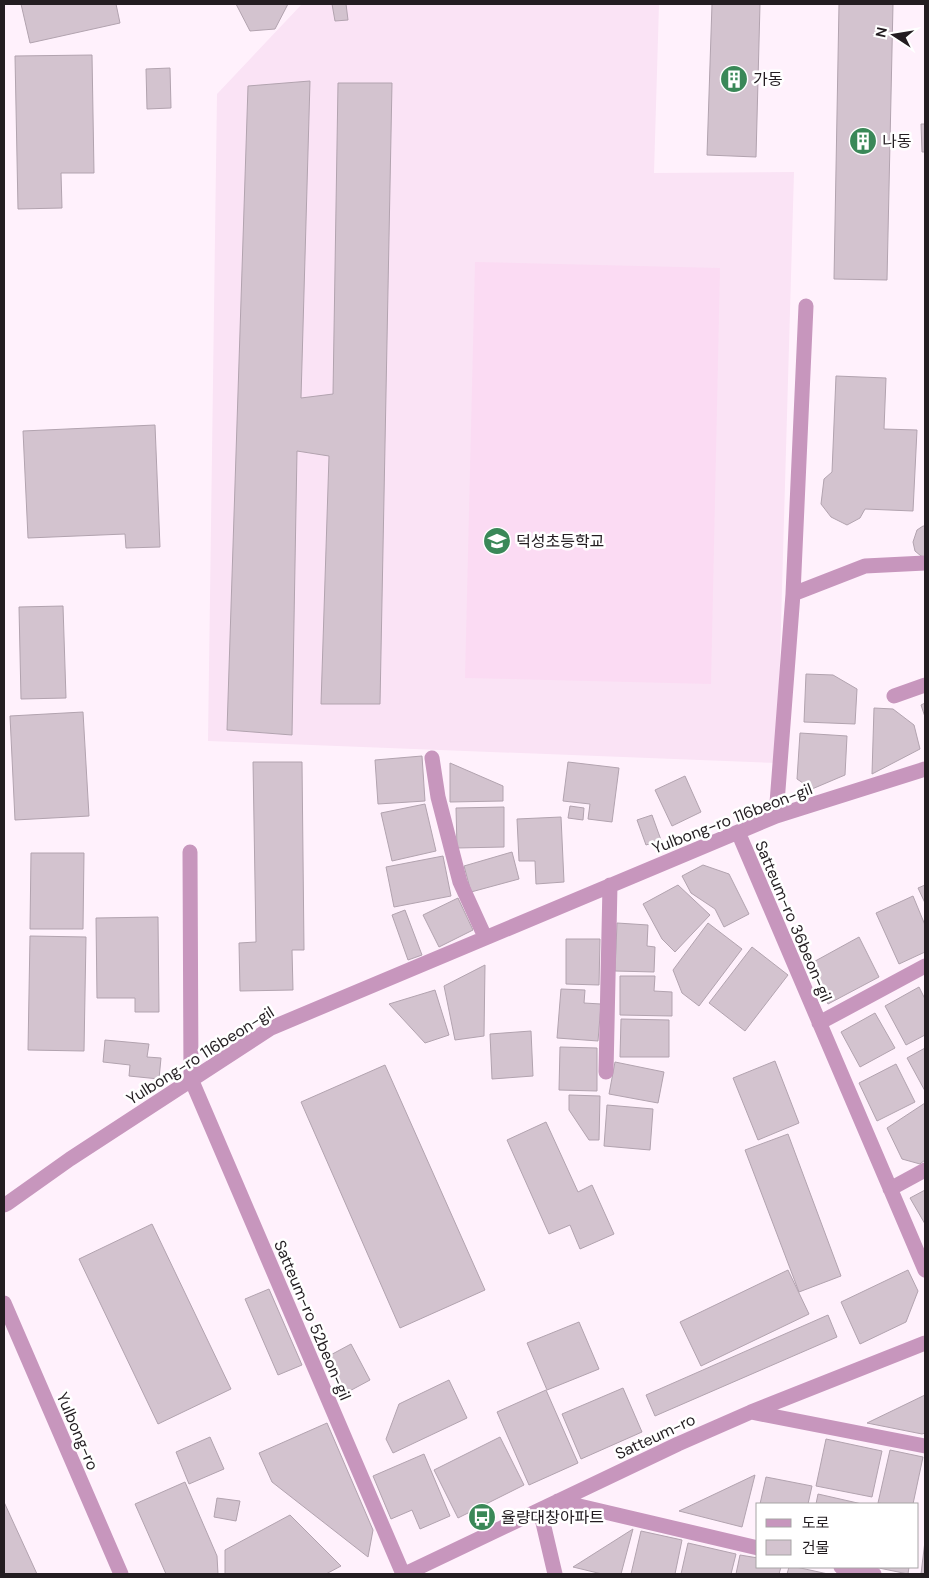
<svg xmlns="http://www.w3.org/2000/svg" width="929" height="1578" font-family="'DM Sans','Noto Sans KR',sans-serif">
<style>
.built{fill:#fae3f5}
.grass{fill:#fbdbf3}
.building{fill:#d3c3cf;stroke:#b2a3af}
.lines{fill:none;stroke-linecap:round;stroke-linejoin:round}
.minor{stroke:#c796bd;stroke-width:15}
.labels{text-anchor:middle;stroke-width:5;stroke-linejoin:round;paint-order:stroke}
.poi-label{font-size:16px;fill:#231d21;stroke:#fff;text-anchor:start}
.street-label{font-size:16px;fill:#231d21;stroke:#fff}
</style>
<rect width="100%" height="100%" fill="#fff1fc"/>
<path class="built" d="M302,4H659L654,173L794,172L777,763L208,741L217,94Z"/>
<path class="grass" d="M475,262L720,268L711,684L465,678Z"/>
<path class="building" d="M21,4H116L120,23L30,43Z
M236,4H288L275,29L250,31Z
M332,4H346L348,20L335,21Z
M712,4H760L756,157L707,155Z
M839,4H893L887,280L834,279Z
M92,55L94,173H61L62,208L18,209L15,56Z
M170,68L171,108L147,109L146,69Z
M310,81L301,398L333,394L338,83H392L380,704H321L329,456L297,451L292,735L227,730L248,86Z
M921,124H925V152H922Z
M836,376L886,378L884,429L917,430L913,511L865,509L860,518L847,525L831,517L821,504L824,479L832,472Z
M155,425L160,547L126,548L125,534L28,538L23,431Z
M923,526H925V557L921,556L915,551L913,542L917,530Z
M63,606L66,698L21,699L19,607Z
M806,674L833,675L857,689L855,724L804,722Z
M925,703V717L921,705Z
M874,708L893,709L914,725L920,749L872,774Z
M83,712L89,816L15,820L10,716Z
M800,733L847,736L845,775L812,789L797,779Z
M422,756L425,801L378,804L375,760Z
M253,762H302L304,950H292L293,990L240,991L239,943L256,942Z
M568,762L619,768L612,822L588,819L590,804L563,801Z
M450,763L503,786V801L450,802Z
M685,776L701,812L672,826L655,790Z
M425,804L436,851L392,861L381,813Z
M570,806L584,808L583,820L568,818Z
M504,807V847L457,848L456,808Z
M652,815L661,840L646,845L637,820Z
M561,817L564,882L536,884L535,861H519L517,819Z
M512,852L519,879L471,892L464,866Z
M31,853H84L83,929H30Z
M443,856L451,896L394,907L386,867Z
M703,865L729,874L749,914L724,927L715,909L691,893L682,876Z
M678,885L710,915L675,952L662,939L643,904Z
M925,885V903L918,888Z
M913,896L925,925V952L899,964L876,913Z
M458,898L473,930L439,947L423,915Z
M405,910L422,955L408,960L392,915Z
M158,917L159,1012H135V998H97L96,918Z
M617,923L648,925L647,946L655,947L654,972L615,971Z
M708,923L742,949L699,1006L682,993L673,970Z
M30,936L86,937L84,1051L28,1050Z
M859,937L879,977L828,1004L808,965Z
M566,939H600L599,985L566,984Z
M752,947L788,975L745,1031L709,1003Z
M485,965L484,1036L455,1040L444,986Z
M620,976H655L654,991L672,992V1016L620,1015Z
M919,987L925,999V1035L906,1045L885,1006Z
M561,989L585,990L584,1003L601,1004L598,1041L557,1038Z
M435,990L449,1035L425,1043L389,1004Z
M875,1013L895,1048L860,1067L841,1032Z
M621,1019L669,1020V1057H620Z
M531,1031L533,1076L492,1079L490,1034Z
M105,1040L149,1044L147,1057L161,1058L159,1079L129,1076L130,1065L103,1062Z
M560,1047L597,1048V1091L559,1090Z
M925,1048V1091L907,1058Z
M775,1061L799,1123L758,1140L733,1078Z
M615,1062L664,1072L658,1103L609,1094Z
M896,1064L915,1102L877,1121L859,1083Z
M385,1065L485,1290L400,1328L301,1102Z
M569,1095L600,1096L599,1140H589L569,1110Z
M925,1103V1160L920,1164L902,1159L887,1128Z
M607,1105L653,1109L650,1150L604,1146Z
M546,1122L578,1192L592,1185L614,1234L580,1249L570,1225L549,1234L507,1140Z
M788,1134L841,1276L799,1292L745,1150Z
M925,1190V1224L910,1198Z
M152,1224L231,1389L158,1424L79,1259Z
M788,1270L809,1314L701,1366L680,1322Z
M908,1270L918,1291L906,1322L860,1344L841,1302Z
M269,1289L302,1365L278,1375L245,1299Z
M828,1315L837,1337L655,1416L646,1395Z
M579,1322L599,1369L547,1390L527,1343Z
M351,1344L370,1380L344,1394L325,1358Z
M449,1380L467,1418L393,1453L386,1439L399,1404Z
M623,1388L642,1432L581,1459L562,1414Z
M546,1390L578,1463L529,1485L497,1412Z
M925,1395V1433L922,1434L867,1423Z
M327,1423L373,1530L368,1557L272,1482L259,1453Z
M210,1437L224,1469L189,1484L176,1452Z
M500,1437L524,1485L458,1518L434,1470Z
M826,1439L882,1451L872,1497L816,1486Z
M890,1450L923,1457L913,1504H885L878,1503Z
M424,1454L450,1516L420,1529L412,1510L391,1519L373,1476Z
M755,1475L742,1527L679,1511Z
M766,1477L812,1486L808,1504H760Z
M185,1482L217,1556L218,1574H166L135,1504Z
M818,1494L862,1504H816Z
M217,1498L240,1501L236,1521L214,1517Z
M4,1502L37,1574H4Z
M290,1515L341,1566L326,1574H225V1550Z
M633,1529L621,1574H602L573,1567Z
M641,1531L682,1540L675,1574H631Z
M925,1541V1574H921Z
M688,1543L736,1554L731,1574H681Z
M740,1555L758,1558V1567H781L779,1574H736Z
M789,1567H796L828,1574H787Z
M874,1567H909L908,1574Z"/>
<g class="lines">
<path class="minor" d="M793,594L865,566L925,563
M894,696L925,685
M432,758L438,797L460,882L485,937
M776,816L793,594L806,306
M738,832L925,1270
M190,852L191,1079L403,1574
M819,1023L925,966
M606,1072L610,885
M890,1189L925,1170
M4,1205L8,1203L70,1159L271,1028L776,816L925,769
M4,1303L121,1574
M751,1412L925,1446
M558,1501L758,1548
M540,1510L555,1574
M841,1567L874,1574
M405,1574L678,1444L751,1412L925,1343"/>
</g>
<defs>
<g id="building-disc" transform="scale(1.4375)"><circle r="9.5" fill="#3a8858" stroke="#fff"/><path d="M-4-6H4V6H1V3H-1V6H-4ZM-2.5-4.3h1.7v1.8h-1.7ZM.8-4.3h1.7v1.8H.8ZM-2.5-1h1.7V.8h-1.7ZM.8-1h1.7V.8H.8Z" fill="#fff"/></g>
<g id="school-disc" transform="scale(1.4375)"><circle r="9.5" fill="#3a8858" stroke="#fff"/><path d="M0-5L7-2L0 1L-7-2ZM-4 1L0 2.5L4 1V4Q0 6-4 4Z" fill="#fff"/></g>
<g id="bus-disc" transform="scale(1.4375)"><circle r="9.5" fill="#3a8858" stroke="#fff"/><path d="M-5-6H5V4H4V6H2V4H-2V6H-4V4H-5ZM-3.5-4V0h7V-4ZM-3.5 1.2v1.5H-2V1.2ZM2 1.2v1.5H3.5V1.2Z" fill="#fff"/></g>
</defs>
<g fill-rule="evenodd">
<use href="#building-disc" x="734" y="79"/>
<use href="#building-disc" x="863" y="141"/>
<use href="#school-disc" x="497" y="541"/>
<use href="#bus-disc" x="482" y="1517"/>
</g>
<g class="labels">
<g class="poi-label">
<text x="753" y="85">가동</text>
<text x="882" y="147">나동</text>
<text x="516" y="547">덕성초등학교</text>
<text x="501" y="1523">율량대창아파트</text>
</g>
<g class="street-label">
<text transform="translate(732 818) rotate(-21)" y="6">Yulbong-ro 116beon-gil</text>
<text transform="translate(794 921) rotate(67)" y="6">Satteum-ro 36beon-gil</text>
<text transform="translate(200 1055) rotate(-32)" y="6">Yulbong-ro 116beon-gil</text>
<text transform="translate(313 1320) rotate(67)" y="6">Satteum-ro 52beon-gil</text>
<text transform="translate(78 1431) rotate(67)" y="6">Yulbong-ro</text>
<text transform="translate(655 1436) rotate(-25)" y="6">Satteum-ro</text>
</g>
</g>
<rect width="929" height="1578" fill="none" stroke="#231d21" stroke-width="10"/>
<rect x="756" y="1503" width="162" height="65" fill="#ffffff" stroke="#a7a5a6"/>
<rect x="766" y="1519" width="25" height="8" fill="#c796bd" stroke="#a7a5a6"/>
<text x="802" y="1528" font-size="15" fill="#231d21">도로</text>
<rect x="766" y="1540" width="25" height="15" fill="#d3c3cf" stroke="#a7a5a6"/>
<text x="802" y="1553" font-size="15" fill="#231d21">건물</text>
<g transform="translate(894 35) rotate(282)" stroke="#ffffff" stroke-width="4" paint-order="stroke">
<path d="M0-4L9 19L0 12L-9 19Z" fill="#231d21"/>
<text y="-8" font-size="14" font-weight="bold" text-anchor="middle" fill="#231d21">N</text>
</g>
</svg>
